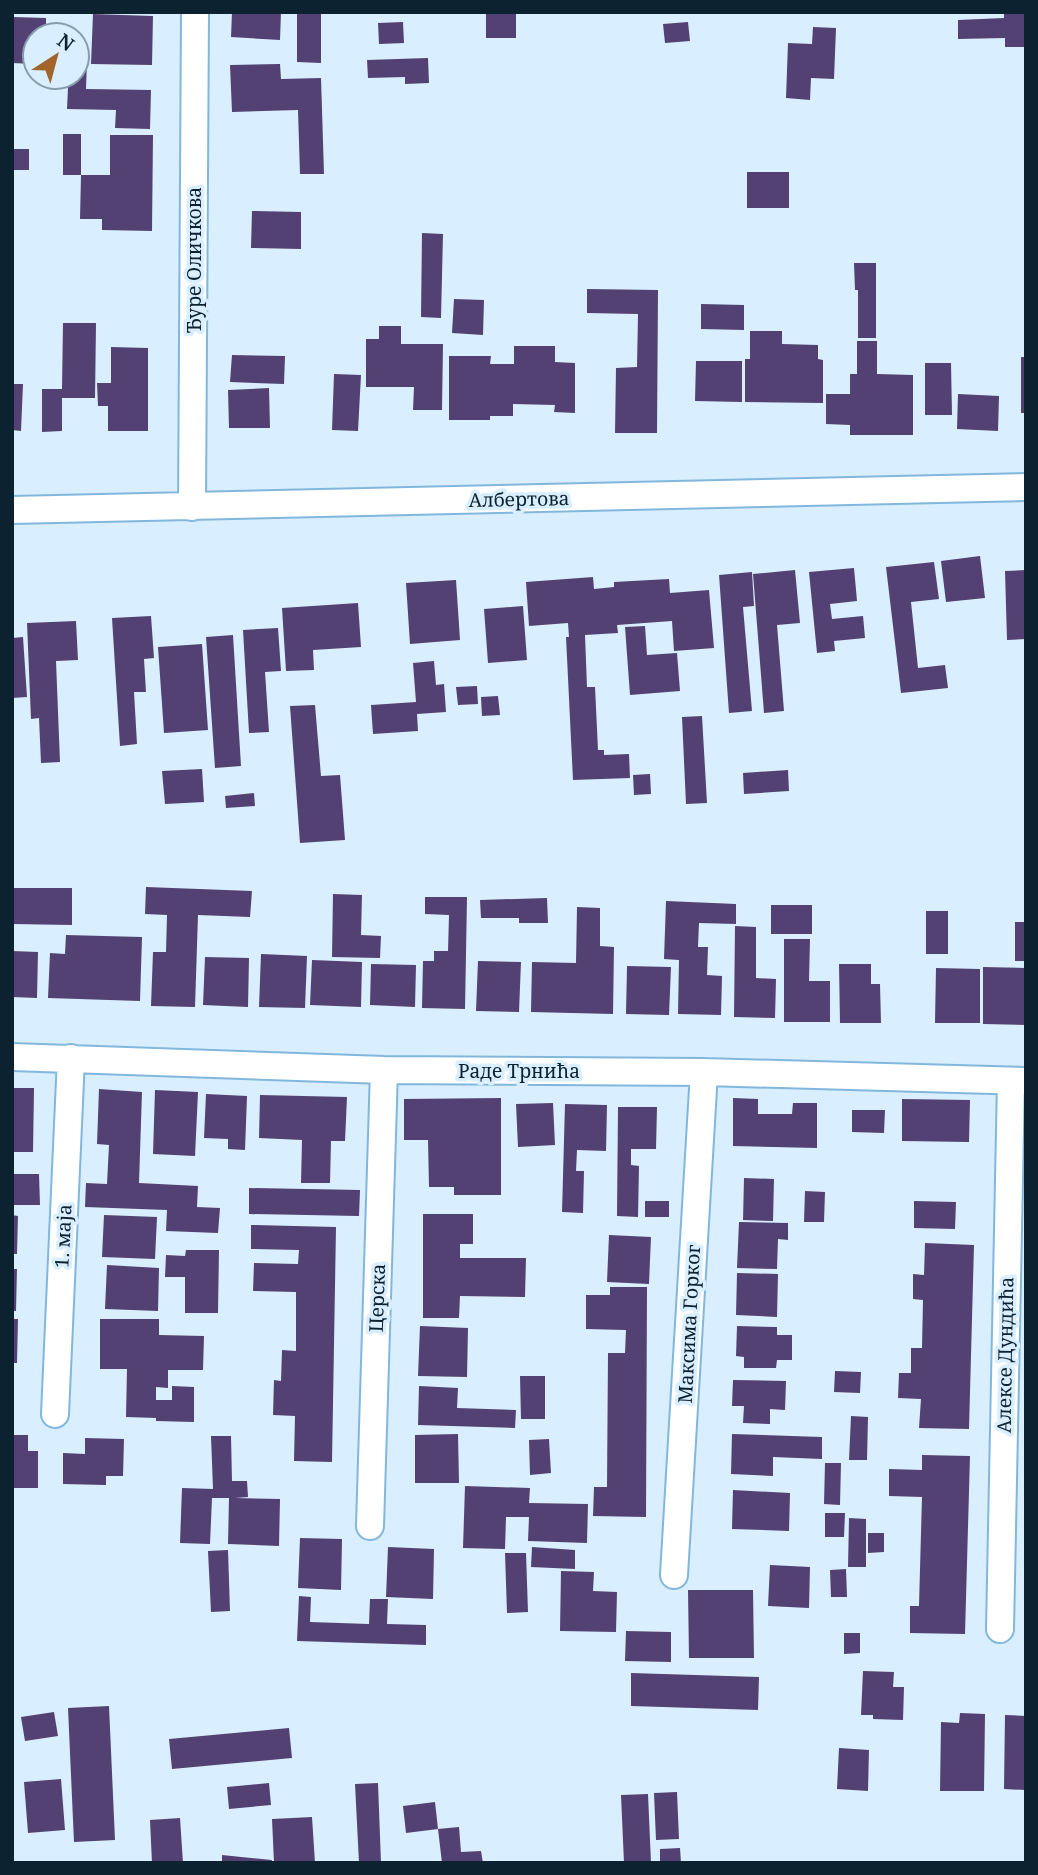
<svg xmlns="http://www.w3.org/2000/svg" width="1038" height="1875" font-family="'Noto Serif',serif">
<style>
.building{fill:#544173}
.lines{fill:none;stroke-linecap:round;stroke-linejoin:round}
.minor-casing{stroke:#82b7dd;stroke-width:30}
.minor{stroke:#fff;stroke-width:26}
.labels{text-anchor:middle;stroke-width:7;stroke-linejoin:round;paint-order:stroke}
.street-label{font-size:19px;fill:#0d2230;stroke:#d9eefe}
</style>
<rect width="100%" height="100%" fill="#d9eefe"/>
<path class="building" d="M232,12H281L280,40L231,37Z
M297,12H321V63L297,62Z
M486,12H516V38H486Z
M1004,12H1026V47H1005V38L958,39V20L1004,18Z
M93,14L153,16L152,65L91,64Z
M13,17L46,18V35H35V64L12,63Z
M403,22L404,43L379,44L378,23Z
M688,22L690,41L665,43L663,24Z
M813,27L836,28L834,79L811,78L810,100L786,98L788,43L812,44Z
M428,58L429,83L405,84V77L368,78L367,60Z
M77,61H87L86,89L151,90L150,129L115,128L116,110L67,109L68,88H65V77H77Z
M280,64L281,79L321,78L324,174H300L298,110L232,112L230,65Z
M63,134H81V175H63Z
M110,135H153L152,231L102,230V219H80L81,175H110Z
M12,149H29V170H12Z
M747,172H789V208H747Z
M252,211L301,212V249L251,248Z
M422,233L443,234L441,318L421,317Z
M854,263H876V338H858V290H855Z
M587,289L658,290L657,433H615L616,368L637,367L638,314L587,313Z
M454,299L484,300L483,335L452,333Z
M701,304L744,305V330L701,329Z
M63,323H96L95,398H62V431L42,432V389H62Z
M379,326H401V344H443L442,410H413L414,387H366V339H379Z
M750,331H782V344L818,345V359L823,360V403L745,402V359H750Z
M857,341H877V374L913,375V435H850V425L826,424V394H850V374H857Z
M514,346H555V362L575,363V413L554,412L555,405L513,404V416H490V420H449V356H491L490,364H514Z
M111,347L148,348V431H108V406H98L97,383H111Z
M232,355L285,356L284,384L230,382Z
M1021,357H1026V413H1021Z
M696,361H742V402L695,401Z
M925,363H951L952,415H925Z
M334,374L361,375L358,431L332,430Z
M12,384H23L21,431L12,430Z
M269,388L270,428H229L228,390Z
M958,394L999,396L998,431L957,429Z
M980,556L985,598L946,602L941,561Z
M934,562L939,599L911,602L918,668L945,665L948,688L901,693L886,567Z
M854,568L857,601L830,604L832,619L863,616L865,638L834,641L835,651L817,653L809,572Z
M795,570L800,623L777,625L784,711L764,713L753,574Z
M1026,570V639L1007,640L1005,571Z
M752,572L754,606L743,607L752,711L729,713L719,575Z
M593,577L594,589L614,587V582L669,579L670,593L709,590L714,648L674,651L672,621L617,625L618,633L585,635L587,687H595L598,750H604V755L629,754L630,778L573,780L566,637H569L568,623L529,626L526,582Z
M456,580L460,640L410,644L406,583Z
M358,603L361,647L313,650L314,670L286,671L282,608Z
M523,606L527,660L488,663L484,609Z
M151,616L154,658L144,659L146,692H134L137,744L120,746L112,618Z
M76,621L78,660L56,661L60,762L41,763L39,718L31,719L27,623Z
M645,626L647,655L677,653L680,691L630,695L625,627Z
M278,628L281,671L265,672L269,732L249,733L243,630Z
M233,635L241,766L215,768L206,637Z
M23,637L27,697L12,698V638Z
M202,644L208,730L164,733L158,647Z
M434,661L436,685L444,684L446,712L417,714L418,731L373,734L371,705L416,702L413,663Z
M477,686L478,704L458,705L456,687Z
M498,696L500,715L482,716L481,697Z
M315,705L321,776L340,775L345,840L300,843L290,706Z
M702,716L707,803L686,804L682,717Z
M202,769L204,802L165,804L162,771Z
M788,770L789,791L744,794L743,773Z
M650,774L651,794L634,795L633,775Z
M254,793L255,806L226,808L225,796Z
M146,887L252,891L250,917L198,915L195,1007L151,1006L153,952H166L167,915L145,914Z
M12,888H72V925L12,924Z
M333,894L362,895L361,935L381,936L380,958L332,957Z
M425,897H467L465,1009L422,1008L423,961H434V951H448L449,915L425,914Z
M547,898L548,923H519V918H481L480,900Z
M666,901L736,904V924L699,923L698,947H708L707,975L722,976L721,1015L678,1014L679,960L664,959Z
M771,905H812V934H771Z
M577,907L600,908V946L614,947L613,1014L531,1012L532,962L576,963Z
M926,911H948V954H926Z
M1015,922H1026V961H1015Z
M735,926L756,927V978L776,979L775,1018L734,1017Z
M66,935L142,937L140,1001L48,998L50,953L65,954Z
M784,939H810L809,981H830V1022H784Z
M12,951L38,952L37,998L12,997Z
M261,954L307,956L305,1008L259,1007Z
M205,957L249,958L248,1007L203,1005Z
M312,960L362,962L361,1007L310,1005Z
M478,961L521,962L519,1012L476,1011Z
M371,964L416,965L415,1007L370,1005Z
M839,964H871V984H880L881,1023H840Z
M627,966L671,967L669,1015L626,1014Z
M983,967L1026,968V1025L983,1024Z
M936,968L980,969V1023H935Z
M12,1088H34L33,1152H12Z
M99,1089L142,1092L139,1183L198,1186L197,1207L220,1208L218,1233L166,1231L167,1210L85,1207L86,1183L107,1184L109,1145L97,1144Z
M155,1090L198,1092L195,1156L153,1154Z
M206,1094L247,1096L245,1150L228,1149V1139L204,1138Z
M260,1095L347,1097L345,1141H331L330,1183H301L302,1140L259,1138Z
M501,1098V1195H454V1187H429L428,1140H404V1099Z
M733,1098L758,1099V1114H792L793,1103H817V1148L733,1146Z
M902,1099L970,1100L969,1142L902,1141Z
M553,1103L555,1145L518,1147L516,1104Z
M565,1104L607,1105L606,1151L577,1150L576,1171H584L583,1213L562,1212Z
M618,1107H657L656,1149H631V1165L639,1166L638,1217L617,1216Z
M852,1110H885L884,1133L852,1132Z
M12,1174H39L40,1205H12Z
M744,1178L774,1179L773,1221L743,1220Z
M249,1188L360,1190L359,1216L249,1214Z
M805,1191L825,1192L824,1222H804Z
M645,1201H669V1217H645Z
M914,1201L956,1202L955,1229L914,1228Z
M423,1214H473V1244H460V1258H526L525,1297L460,1296L459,1318H423Z
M12,1215L18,1216L17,1254H12Z
M104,1215L157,1217L155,1259L102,1257Z
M739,1222L788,1223V1240L778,1239L777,1269L737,1268Z
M251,1225L336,1227L332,1462L294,1461L295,1416L273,1415L274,1380L281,1381L282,1350L296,1351V1292L253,1291L254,1263L298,1264L299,1250L251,1249Z
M609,1235L651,1237L649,1284L607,1282Z
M925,1243L974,1245L969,1429L919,1428L921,1399L898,1398L899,1373H911V1348H922L923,1300L913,1299V1274L924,1275Z
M186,1250H219L218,1313H185V1277H165L166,1255L185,1256Z
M107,1265L159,1268L158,1311L105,1309Z
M12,1269H17L16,1311H12Z
M737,1273L778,1274L777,1317L736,1315Z
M610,1287H647L646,1517L593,1516L594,1487H607L608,1353H625L626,1330L586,1329V1295H610Z
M12,1319H18L17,1363H12Z
M100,1319H159V1335L204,1336L203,1370H168V1388L156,1387V1400H172V1386L194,1387V1422L156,1421V1418L126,1417L127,1369H100Z
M420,1326L468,1328L467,1377L418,1376Z
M737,1326L777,1327V1335H792V1360H777L776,1368H744V1357L736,1356Z
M835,1371L861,1372L860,1393L834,1392Z
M520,1376H545V1419H521Z
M733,1380L786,1381L785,1410L770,1409V1424L743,1423L744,1406H732Z
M419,1386L458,1388L457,1408L516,1410L515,1428L418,1425Z
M851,1416L868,1417L867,1460H849Z
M458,1434L459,1483H415V1435Z
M732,1434L822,1437V1459L773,1457V1476L731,1474Z
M12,1435H28V1451H38V1488H12Z
M211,1436H231L232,1481H247L248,1497L235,1498L280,1499L279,1546L228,1544L229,1498H212L210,1544L180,1543L182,1488L213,1489Z
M85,1438L124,1439L123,1476H106V1485L63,1484V1453L85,1454Z
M549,1439L551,1473L530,1475L529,1440Z
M922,1455L970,1456L965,1634L910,1633V1606H919L922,1497L889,1496V1469L922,1470Z
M825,1463H841L840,1505L824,1504Z
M465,1486L530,1488L529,1503L588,1504L587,1543L528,1541L529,1517H506L505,1549L463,1548Z
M733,1490L790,1493L789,1531L732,1529Z
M825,1513H845L844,1537H825Z
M849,1518L866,1519V1567H848Z
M868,1533H884V1552L868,1553Z
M300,1538L342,1539L341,1590L298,1588Z
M388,1547L434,1549L433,1599L386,1597Z
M532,1547L575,1550V1569L531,1567Z
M228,1550L230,1611L211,1612L208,1551Z
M505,1553H526L528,1612L507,1613Z
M770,1565L810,1567L809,1608L768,1606Z
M846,1569L847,1597H831L830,1570Z
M561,1571L594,1572L593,1591L617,1592L616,1632L560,1631Z
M688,1590H753L754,1658H689Z
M299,1596L311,1597L310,1622L369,1624L370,1599H388L387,1624L426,1625V1645L297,1641Z
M626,1631L671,1632V1662L625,1661Z
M844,1633H860V1653L844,1654Z
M863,1671L894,1672L893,1687H904L903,1720L873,1719V1715H861Z
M631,1673L759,1677L758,1710L631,1706Z
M109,1706L115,1840L74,1842L68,1708Z
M54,1712L58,1736L25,1741L21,1717Z
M960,1713L985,1714L984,1791H940L941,1722L959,1723Z
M1005,1715L1026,1716V1790L1004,1789Z
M289,1728L292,1758L172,1769L169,1739Z
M839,1748L869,1750L868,1791L837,1789Z
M61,1779L65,1830L28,1833L24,1782Z
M269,1783L271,1805L229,1809L227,1787Z
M378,1783L381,1863H359L355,1784Z
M677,1792L679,1839L656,1840L654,1793Z
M648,1794L651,1863H624L621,1795Z
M435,1802L438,1829L406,1833L403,1806Z
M312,1817L315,1863H274L272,1819Z
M180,1818L183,1863H152L150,1820Z
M459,1827L461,1852L481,1851L483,1863H442L438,1829Z
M680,1848L681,1863H660V1849Z
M222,1855L272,1860L271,1863H222Z"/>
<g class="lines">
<g class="minor-casing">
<path id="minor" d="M192,507L195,12
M12,510L1026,487
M12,1057L384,1070L704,1072L1026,1081
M55,1414L71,1058
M370,1526L384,1070
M674,1575L704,1072
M1000,1629L1011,1081"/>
</g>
<use href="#minor" class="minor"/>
</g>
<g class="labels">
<g class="street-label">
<text transform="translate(194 260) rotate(-90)" y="7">Ђуре Оличкова</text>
<text transform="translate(519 499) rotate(-1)" y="7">Албертова</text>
<text x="519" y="1078">Раде Трнића</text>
<text transform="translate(63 1236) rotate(-87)" y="7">1. маја</text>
<text transform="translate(377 1298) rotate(-88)" y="7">Церска</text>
<text transform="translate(689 1324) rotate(-87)" y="7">Максима Горког</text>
<text transform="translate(1005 1355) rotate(-89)" y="7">Алексе Дундића</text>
</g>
</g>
<rect width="1038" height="1875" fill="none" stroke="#0d2230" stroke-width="28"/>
<g transform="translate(56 56) rotate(36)"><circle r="33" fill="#d9eefe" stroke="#879cac" stroke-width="2"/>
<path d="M0-5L12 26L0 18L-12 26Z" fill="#a2642a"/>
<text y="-10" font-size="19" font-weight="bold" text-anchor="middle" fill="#0d2230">N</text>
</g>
</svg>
